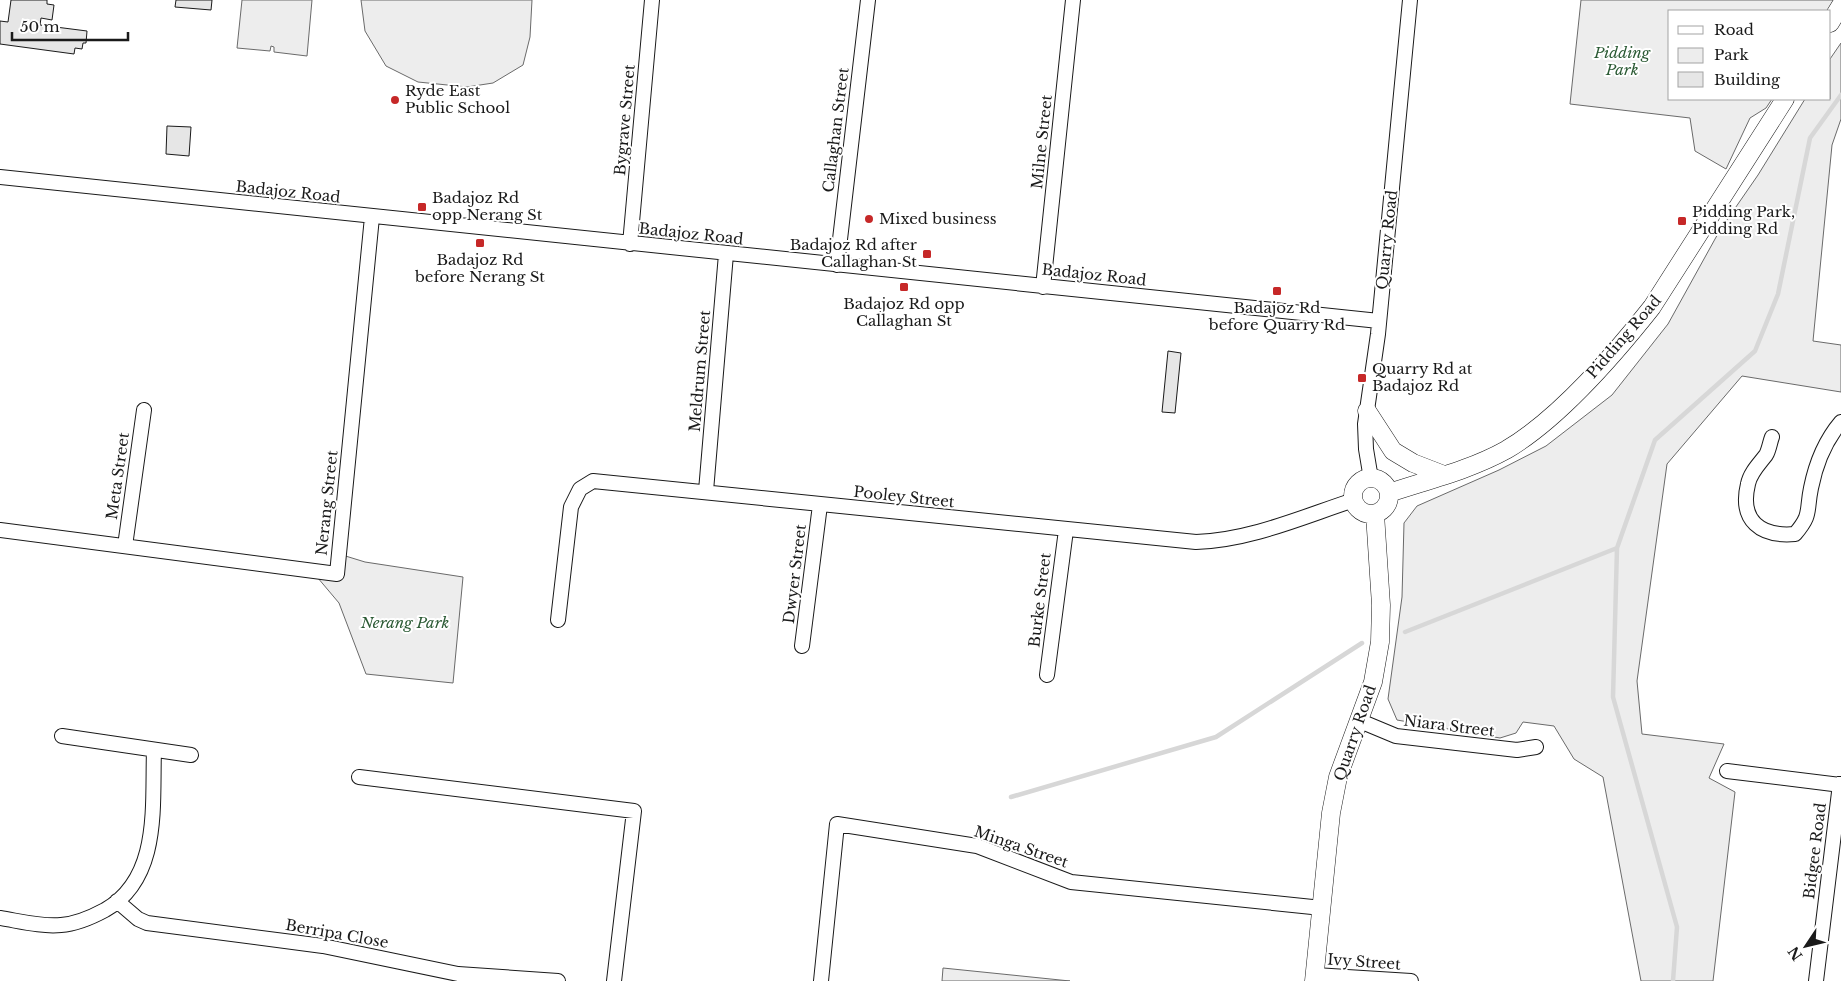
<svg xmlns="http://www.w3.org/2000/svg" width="1841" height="981" font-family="'Libre Baskerville',serif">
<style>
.green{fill:#ededed;stroke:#6a6a6a}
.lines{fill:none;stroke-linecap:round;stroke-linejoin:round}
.stream{stroke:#d7d7d7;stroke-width:4.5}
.building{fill:#e6e6e6;stroke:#1a1a1a}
.minor-casing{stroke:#1a1a1a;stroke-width:16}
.tertiary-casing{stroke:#1a1a1a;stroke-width:19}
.minor{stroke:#fff;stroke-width:14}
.tertiary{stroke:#fff;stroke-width:18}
.poi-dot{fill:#c62828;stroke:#fff;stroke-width:2}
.labels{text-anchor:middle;stroke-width:4;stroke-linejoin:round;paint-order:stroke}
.park-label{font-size:15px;font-style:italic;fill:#2b5a34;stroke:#fff}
.poi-label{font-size:15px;fill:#1a1a1a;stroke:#fff;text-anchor:start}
.street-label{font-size:15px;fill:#1a1a1a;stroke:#fff}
</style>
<rect width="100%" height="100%" fill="#fff"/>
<path class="green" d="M242,0H312L307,56L274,52V47L271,46L270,51L237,48Z
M361,0H532L530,37L523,65L493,83L467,87L418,82L386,66L365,31Z
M1581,0H1835L1827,11H1670V99H1772L1766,108L1750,118L1726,169L1695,151L1690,118L1570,104Z
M1841,43V119L1832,145L1813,341L1841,345V392L1742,376L1667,464L1637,681L1642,734L1724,744L1709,778L1735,792L1713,981H1641L1603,777L1574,759L1554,726L1523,722L1516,733L1500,738L1397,720L1388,699L1402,597L1404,523L1417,506L1499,470L1546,446L1612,395L1668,324L1720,230L1758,175L1805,99H1830V59Z
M339,554L365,562L463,577L453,683L366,674L339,603L312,571L337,574Z
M943,968L1070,981H942Z"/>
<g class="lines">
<path class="stream" d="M1405,632L1617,548
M1011,797L1216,737L1362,643
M1673,981L1677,927L1613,697L1617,548L1655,440L1755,351L1778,294L1810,138L1841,95"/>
</g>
<path class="building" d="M11,0H47V4L54,5L52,20L41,18L40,25L87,31L86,43H83L82,49L75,48L74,54L0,44V21L8,22Z
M176,0H212L211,10L175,7Z
M167,126L191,127L189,156L166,154Z
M1168,351L1181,353L1175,413L1162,412Z"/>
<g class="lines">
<g class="minor-casing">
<path id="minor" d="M0,177L1379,321
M630,244L652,0
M837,265L868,0
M1043,287L1073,0
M1772,437C1770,442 1769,450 1766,455C1759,464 1750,473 1748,484C1739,521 1761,537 1795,534C1812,514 1806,512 1811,488C1816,463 1824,442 1841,422
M1371,479L1366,449L1365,424L1378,334L1410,0
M706,491L726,254
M0,530L337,574L372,217
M125,546L144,410
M558,620L571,507L580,489L593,481L1196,542C1251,540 1302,517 1354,500
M802,646L820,505
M1047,675L1066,530
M1360,721L1396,736L1517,750L1536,747
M62,736L191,755
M1727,771L1841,785
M359,777L634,811L614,981
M117,901L138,919L147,923L323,946L458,974L558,981
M0,918C19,921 42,927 61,925C76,924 92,917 105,910C161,878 152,806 154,750
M1315,975L1411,981
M821,981L837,824L977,846L1071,882L1322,908
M1816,981L1840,784"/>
</g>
<g class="tertiary-casing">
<path id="tertiary" d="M1830,23L1841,5
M1367,411L1393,451L1413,463L1444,475
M1353 496a18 18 0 1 1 36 0a18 18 0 1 1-36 0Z
M1389,493C1428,480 1470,470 1506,450C1559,419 1614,355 1652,307L1785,99
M1314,981L1331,813L1338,777L1373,682L1380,642L1381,605L1375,514"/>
</g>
<use href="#minor" class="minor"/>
<use href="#tertiary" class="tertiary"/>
</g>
<g class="poi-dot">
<circle cx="395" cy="100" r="5"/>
<rect x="417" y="202" width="10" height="10" rx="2.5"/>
<circle cx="869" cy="219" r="5"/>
<rect x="1677" y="216" width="10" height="10" rx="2.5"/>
<rect x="475" y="238" width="10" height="10" rx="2.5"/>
<rect x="922" y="249" width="10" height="10" rx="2.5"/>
<rect x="899" y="282" width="10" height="10" rx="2.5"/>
<rect x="1272" y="286" width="10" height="10" rx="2.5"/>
<rect x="1357" y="373" width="10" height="10" rx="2.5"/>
</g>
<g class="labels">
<g class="park-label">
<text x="1622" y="58">Pidding<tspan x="1622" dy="17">Park</tspan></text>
<text x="405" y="628">Nerang Park</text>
</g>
<g class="poi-label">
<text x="405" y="96">Ryde East<tspan x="405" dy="17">Public School</tspan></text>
<text x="432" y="203">Badajoz Rd<tspan x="432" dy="17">opp Nerang St</tspan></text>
<text x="1692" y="217">Pidding Park,<tspan x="1692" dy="17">Pidding Rd</tspan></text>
<text x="879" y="224">Mixed business</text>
<text x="917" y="250" text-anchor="end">Badajoz Rd after<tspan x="917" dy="17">Callaghan St</tspan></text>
<text x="480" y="265" text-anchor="middle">Badajoz Rd<tspan x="480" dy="17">before Nerang St</tspan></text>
<text x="904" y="309" text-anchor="middle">Badajoz Rd opp<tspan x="904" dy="17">Callaghan St</tspan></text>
<text x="1277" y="313" text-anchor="middle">Badajoz Rd<tspan x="1277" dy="17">before Quarry Rd</tspan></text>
<text x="1372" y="374">Quarry Rd at<tspan x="1372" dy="17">Badajoz Rd</tspan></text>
</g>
<g class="street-label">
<text transform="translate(625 120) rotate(-85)" y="5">Bygrave Street</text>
<text transform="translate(836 130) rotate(-83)" y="5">Callaghan Street</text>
<text transform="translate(1042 142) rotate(-84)" y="5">Milne Street</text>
<text transform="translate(288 192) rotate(6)" y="5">Badajoz Road</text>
<text transform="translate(691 234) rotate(6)" y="5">Badajoz Road</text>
<text transform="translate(1387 240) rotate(-84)" y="5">Quarry Road</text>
<text transform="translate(1094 275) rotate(6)" y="5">Badajoz Road</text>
<text transform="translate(1624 337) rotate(-49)" y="5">Pidding Road</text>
<text transform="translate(700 371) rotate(-85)" y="5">Meldrum Street</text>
<text transform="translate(118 476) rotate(-82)" y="5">Meta Street</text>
<text transform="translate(904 497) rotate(6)" y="5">Pooley Street</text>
<text transform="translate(327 503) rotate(-84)" y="5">Nerang Street</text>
<text transform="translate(795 574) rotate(-83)" y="5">Dwyer Street</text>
<text transform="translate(1040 600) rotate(-83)" y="5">Burke Street</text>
<text transform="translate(1449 726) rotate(7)" y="5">Niara Street</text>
<text transform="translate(1355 733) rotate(-71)" y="5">Quarry Road</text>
<text transform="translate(1021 847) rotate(19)" y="5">Minga Street</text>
<text transform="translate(1815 851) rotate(-83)" y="5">Bidgee Road</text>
<text transform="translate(337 934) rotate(10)" y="5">Berripa Close</text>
<text transform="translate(1364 962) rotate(4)" y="5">Ivy Street</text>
</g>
</g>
<rect x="1668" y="10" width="162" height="90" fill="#ffffff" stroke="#a3a3a3"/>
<rect x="1678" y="26" width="25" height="8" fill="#ffffff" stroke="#a3a3a3"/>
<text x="1714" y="35" font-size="15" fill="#1a1a1a">Road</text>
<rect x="1678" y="48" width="25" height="15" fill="#ededed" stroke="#a3a3a3"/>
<text x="1714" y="60" font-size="15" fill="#1a1a1a">Park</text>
<rect x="1678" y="72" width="25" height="15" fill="#e6e6e6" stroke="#a3a3a3"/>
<text x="1714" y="85" font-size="15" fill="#1a1a1a">Building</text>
<g transform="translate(1806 946) rotate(235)" stroke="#ffffff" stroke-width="4" paint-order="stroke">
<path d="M0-4L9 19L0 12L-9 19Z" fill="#1a1a1a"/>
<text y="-8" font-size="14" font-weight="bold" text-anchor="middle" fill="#1a1a1a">N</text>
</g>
<path d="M12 32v8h116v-8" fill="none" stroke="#1a1a1a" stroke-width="2.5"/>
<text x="20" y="32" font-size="15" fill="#1a1a1a" stroke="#ffffff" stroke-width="4" paint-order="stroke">50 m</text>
</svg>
